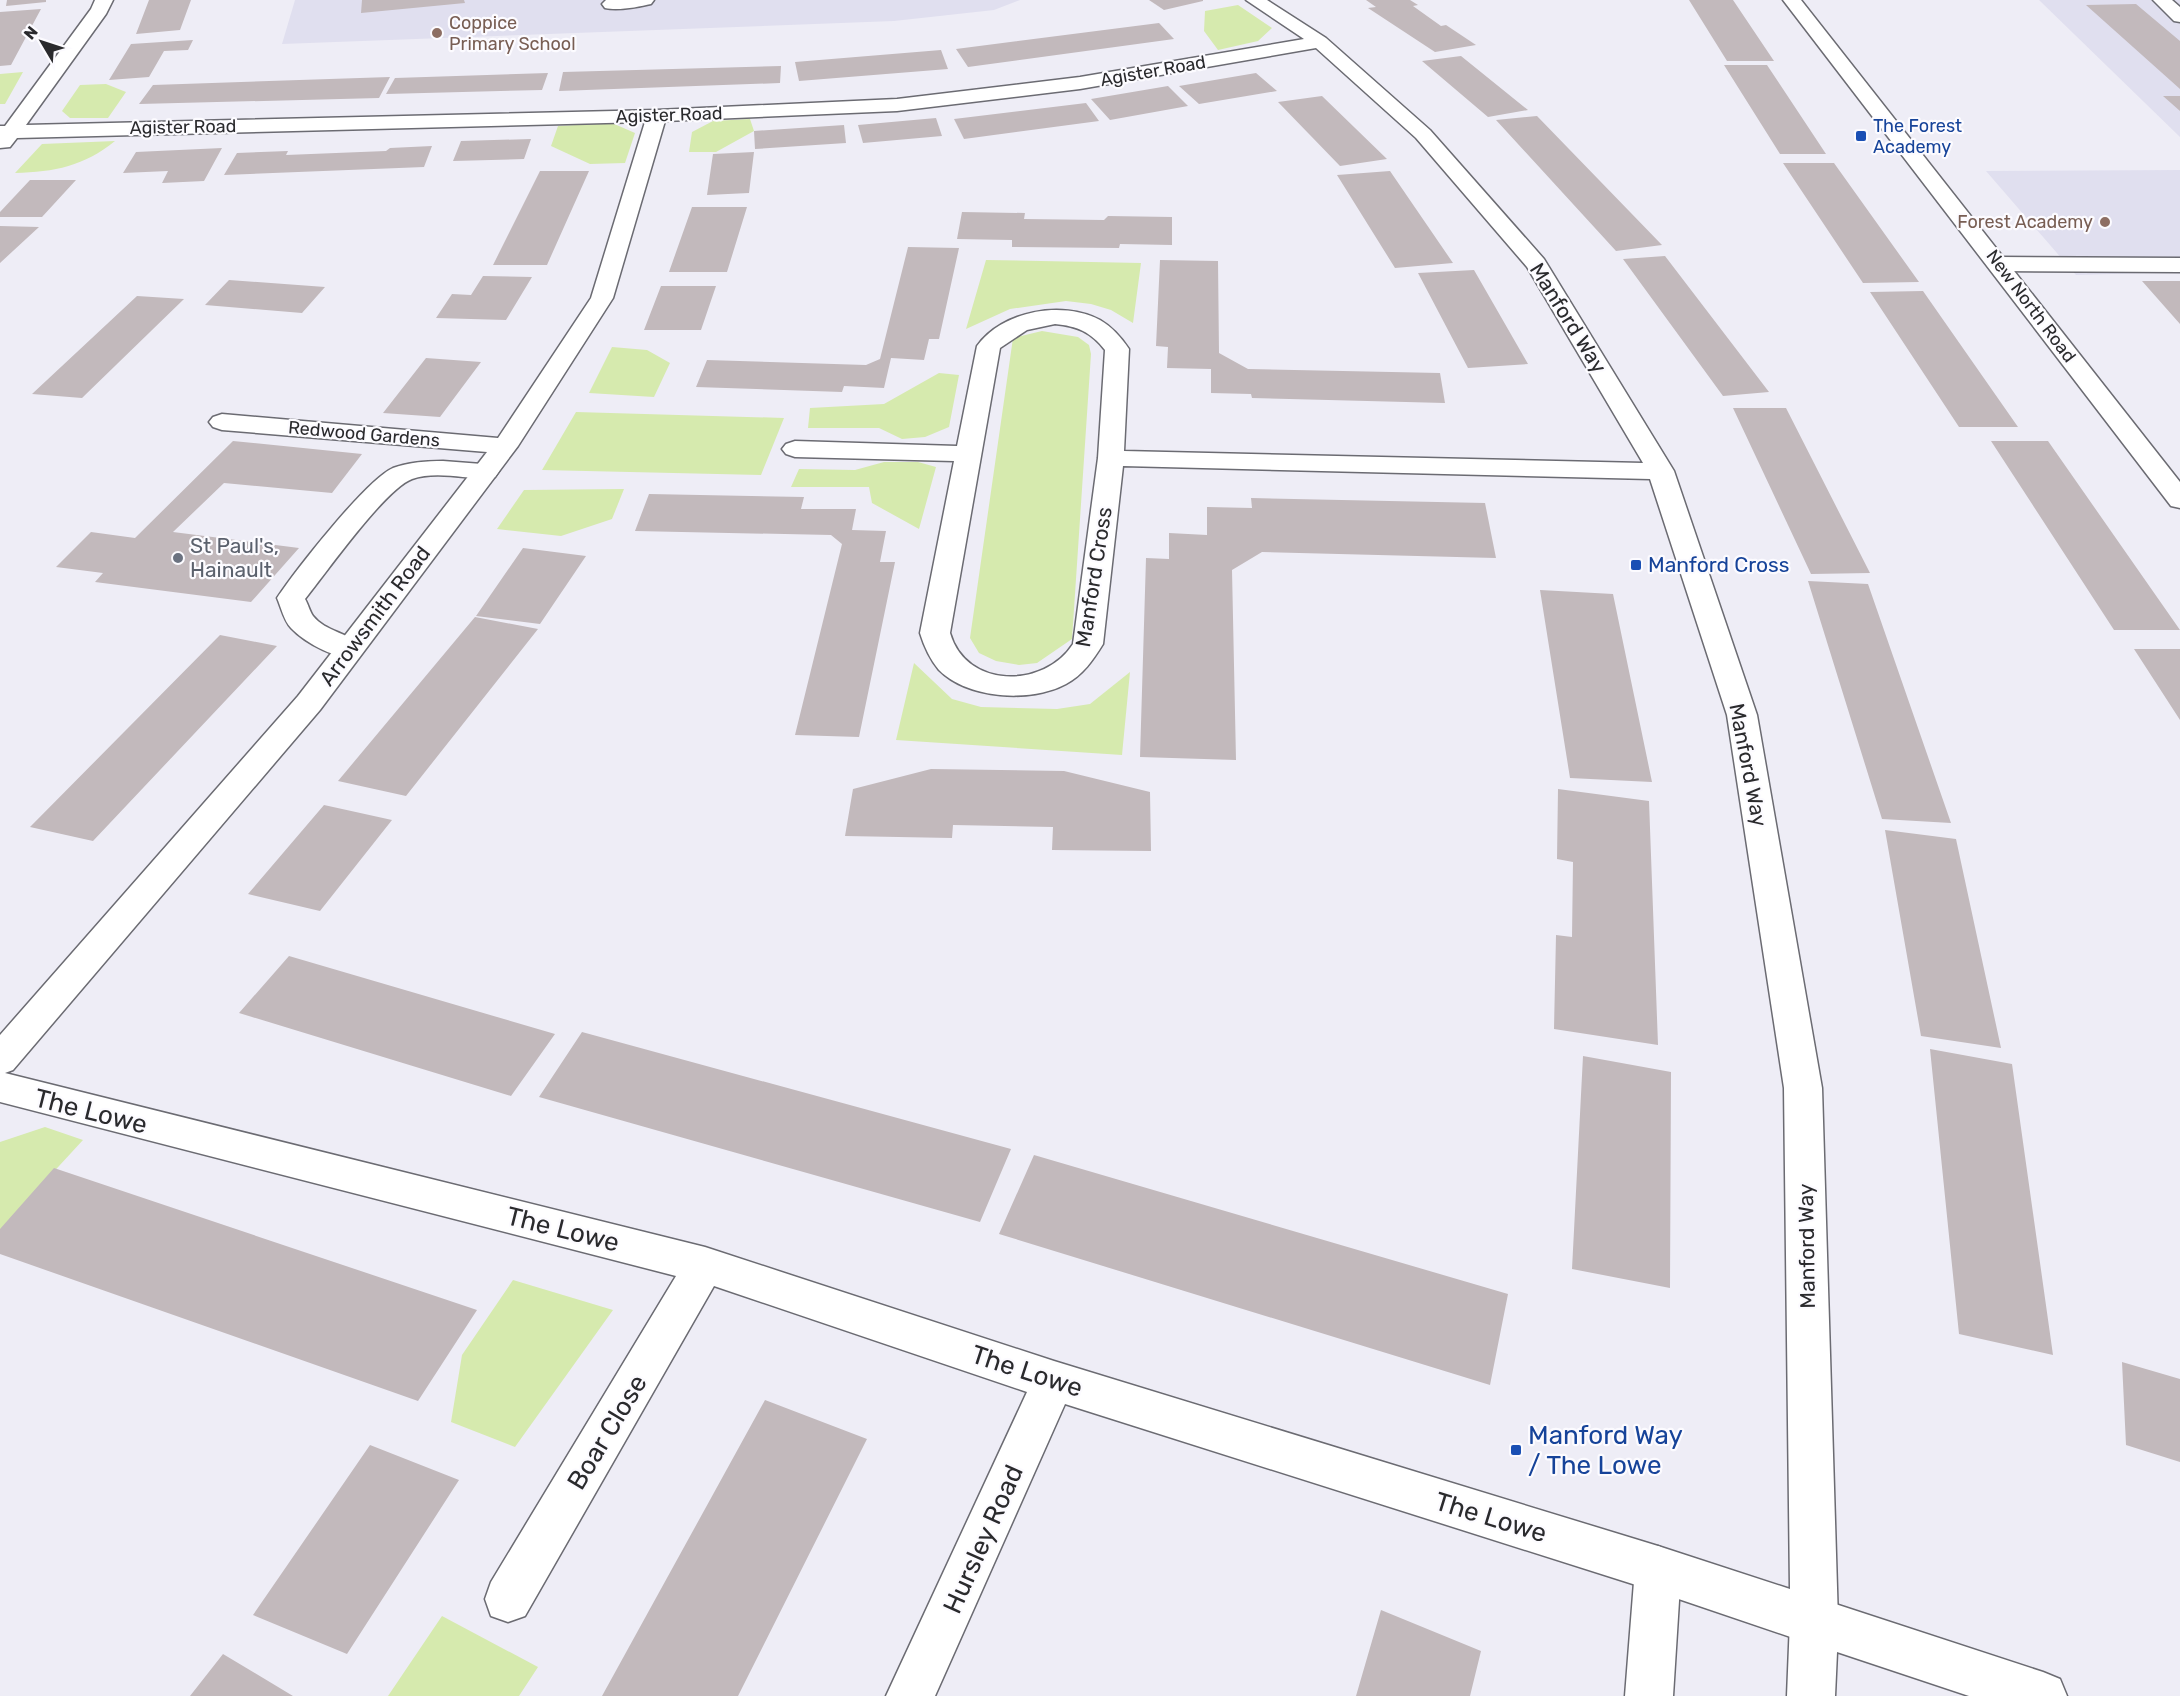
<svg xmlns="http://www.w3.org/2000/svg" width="2180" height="1696" font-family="Rubik,sans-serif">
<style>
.built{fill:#e0dfef}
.green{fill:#d6eaae}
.building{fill:#c2b9bc}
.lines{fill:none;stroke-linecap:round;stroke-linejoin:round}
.service-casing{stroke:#6b6b72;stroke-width:3}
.minor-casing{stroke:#6b6b72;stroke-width:3}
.tertiary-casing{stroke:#6b6b72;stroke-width:3}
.service{fill:#fff;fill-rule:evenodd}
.minor{fill:#fff;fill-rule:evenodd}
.tertiary{fill:#fff;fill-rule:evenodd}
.education-dot{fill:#8d6e63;stroke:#fcfbff;stroke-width:2}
.transit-dot{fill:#1a4fb4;stroke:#fcfbff;stroke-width:2}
.worship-dot{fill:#6b7280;stroke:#fcfbff;stroke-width:2}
.labels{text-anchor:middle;stroke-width:4.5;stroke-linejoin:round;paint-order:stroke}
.far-education-label{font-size:18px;fill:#785e54;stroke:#fcfbff;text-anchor:start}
.far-street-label{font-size:18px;fill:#2a2a2d;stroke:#fcfbff}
.far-transit-label{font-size:18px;fill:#164399;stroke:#fcfbff;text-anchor:start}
.street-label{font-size:21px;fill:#2a2a2d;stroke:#fcfbff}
.worship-label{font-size:21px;fill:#5b616d;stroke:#fcfbff;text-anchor:start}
.transit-label{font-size:21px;fill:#164399;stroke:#fcfbff;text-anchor:start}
.near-street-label{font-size:26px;fill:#2a2a2d;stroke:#fcfbff}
.near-transit-label{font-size:26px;fill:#164399;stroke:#fcfbff;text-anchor:start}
</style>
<rect width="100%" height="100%" fill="#eeedf6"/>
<path class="built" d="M295,0H1020L994,10L894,21L282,44Z
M2039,0H2180V137Z
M2180,170V272L2076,275L1986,171Z"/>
<path class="green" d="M1238,5L1272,28L1258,41L1218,50L1204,31L1205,11Z
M23,72L5,104H0V74Z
M106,84L126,92L108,118H70L62,111L80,85Z
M750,119L754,131L716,152H689L692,132L713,121Z
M612,123L635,133L625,163L590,164L551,146L558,126Z
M115,141C84,166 55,172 15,173L42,144Z
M986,260L1141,263L1133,323L1111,310L1091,304L1066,301L1010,309L966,329Z
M1042,331L1078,337L1089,345L1091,354L1072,639L1037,663L1019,665L996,661L979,653L970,638L1013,338Z
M612,347L647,350L670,363L654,397L589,393Z
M939,373L959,375L949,427L925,437L902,439L879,428H808L810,408L884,404Z
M576,412L784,418L761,475L542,470Z
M884,462H918L936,467L919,529L872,503L869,487H791L799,469L855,470Z
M624,489L612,519L561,536L497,529L524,490Z
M914,663L952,699L981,707L1057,709L1090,704L1130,672L1122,755L896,740Z
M45,1127L83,1140L0,1230V1142Z
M513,1280L613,1310L515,1447L451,1422L462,1355Z
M442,1616L538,1667L519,1696H388Z"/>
<path class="building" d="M7,0H46V2L6,6Z
M149,0H191L180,30L136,34Z
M362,0H464L465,3L361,13Z
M1149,0H1203V1L1164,10Z
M1366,0H1410L1418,5L1413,6L1441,26L1446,25L1476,45L1435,52L1368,8L1376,7Z
M1689,0H1733L1774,61H1727Z
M2136,4L2180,41V89L2086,5Z
M41,9L11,65L0,66V12Z
M1159,23L1174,39L968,67L956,49Z
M193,40L188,50L164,51L149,77L109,80L131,44Z
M941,50L948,69L799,81L795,62Z
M1461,56L1528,110L1488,117L1422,61Z
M1724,65H1767L1826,154H1780Z
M781,66L780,83L559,91L563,72Z
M548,73L542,90L386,94L395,78Z
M1256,73L1277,91L1199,104L1179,86Z
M390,77L379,98L139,104L153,85Z
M1168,86L1188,106L1110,120L1091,99Z
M1322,96L1387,159L1340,166L1278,102Z
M2163,96H2180V111Z
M1086,103L1099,121L964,139L954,119Z
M1537,116L1662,245L1616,251L1496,120Z
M936,118L942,136L863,143L858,125Z
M844,125L846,143L755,149L754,131Z
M531,139L524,159L453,161L461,141Z
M432,146L424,167L224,175L237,153L288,151L286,155L386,151L390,148Z
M222,148L204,181L162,183L168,171L123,173L136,152Z
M754,152L749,193L707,195L713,154Z
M1783,163H1834L1919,282L1863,283Z
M540,171H589L547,265H493Z
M1390,171L1453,263L1395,268L1337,175Z
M30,180H76L42,217H0V212Z
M692,207H747L727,272H669Z
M962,212L1025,213L1024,219L1104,220L1108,216L1172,217V245L1120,244L1119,248L1012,247V240L957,239Z
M0,226L39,227L0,263Z
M908,247L959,248L939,339H929L924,360L891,358L884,388L844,386L842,392L696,387L707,360L866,365L880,359Z
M1665,256L1769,392L1723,396L1623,259Z
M1160,260L1218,261L1219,353L1248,369L1440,373L1445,403L1252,398L1251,394L1211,393V369L1167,368L1168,347L1156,346Z
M1474,270L1528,364L1468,368L1418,273Z
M483,276L532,277L506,320L436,318L452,294L471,295Z
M229,280L325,287L302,313L205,305Z
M2142,281H2180V324Z
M661,286H716L701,330H644Z
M1923,291L2018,427H1959L1870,292Z
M137,296L184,299L82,398L32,394Z
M426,358L481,362L440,417L383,413Z
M1733,408H1786L1870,573L1811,574Z
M233,441L362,454L332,493L224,483L173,532L299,548L251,602L95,582L103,573L56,567L91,532L135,538Z
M1991,441H2048L2180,630H2114Z
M649,494L804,497L801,509H856L852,530L886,531L880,562H895L859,737L795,735L842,544L831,535L635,531Z
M1251,498L1485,503L1496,558L1262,552L1232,570L1236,760L1140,757L1146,558L1169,559V533L1207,535V507L1252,508Z
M523,548L586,556L540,624L476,616Z
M1808,581L1868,584L1951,823L1882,819Z
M1540,590L1613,594L1652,782L1570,778Z
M475,617L538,629L406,796L338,781Z
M220,635L277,646L93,841L30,827Z
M2134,649H2180V720Z
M931,769L1064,771L1150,792L1151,851L1052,850L1053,827L953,825L952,838L845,836L853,789Z
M1558,789L1649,801L1658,1045L1554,1029L1556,935L1572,937L1573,862L1557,859Z
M324,805L392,820L320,911L248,894Z
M1885,830L1956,839L2001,1048L1921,1036Z
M289,956L555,1034L511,1096L239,1013Z
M582,1032L1011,1149L980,1222L539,1097Z
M1930,1049L2012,1064L2053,1355L1959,1334Z
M1583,1056L1671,1072L1670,1288L1572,1269Z
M1034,1155L1508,1294L1490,1385L999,1234Z
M54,1168L477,1310L418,1401L0,1254V1229Z
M2122,1362L2180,1379V1462L2126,1445Z
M765,1400L867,1439L738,1696H602Z
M370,1445L459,1480L347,1654L253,1615Z
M1381,1610L1481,1651L1470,1696H1356Z
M223,1654L293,1696H190Z"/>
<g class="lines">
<g class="service-casing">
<path id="service" d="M606,0H654L651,4C638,7 618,11 605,8L602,4Z
M2153,0H2172L2180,7V22L2174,21Z
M1999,257L2180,258V272L1999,271L1991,269L1988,264L1991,259Z
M443,461L495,465L499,471L495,477L486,479C464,478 434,471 412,479C385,489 326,573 305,599C308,604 310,612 313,616C325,632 353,633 364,650L359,657C340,662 305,643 291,628C284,621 281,607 277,598C295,571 366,480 393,468C409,462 427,461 443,461Z
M1658,1546L1674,1553L1681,1569L1673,1696H1625L1635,1569L1642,1553Z"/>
</g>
<g class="minor-casing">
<path id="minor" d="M95,0H113L106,14L26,125L657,110L897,99L1080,77L1304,39L1246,0H1267L1326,38L1430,130L1544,259L1674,471L1757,715L1822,1088L1838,1621L1831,1638L1814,1645L1658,1592L1065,1404L935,1696H886L1027,1392L714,1286L525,1616L508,1622L491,1616L485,1599L491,1582L676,1276L0,1102V1035L298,696L487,452L222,430L213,427L209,422L213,417L222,414L498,438L591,298L645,122L17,138L10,147L0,148V126H5L91,9ZM1316,48L1416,138L1527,267L1643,463L1124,451L1129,349C1121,337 1112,327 1100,320C1062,300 1002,311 977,346L957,446L795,441L786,444L782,449L786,454L795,457L954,461L920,633C924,646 930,659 939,670C968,699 1031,703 1066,684C1083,675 1093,660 1103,644L1123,466L1650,479L1727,715L1784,1088L1790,1589L1658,1546L1054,1361L705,1247L5,1073L13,1070L320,710L518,446L613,298L665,121L897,111L1080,89ZM1055,324C1077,326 1091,332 1105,350L1098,458L1073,644C1044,689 966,689 950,633L1000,348L1027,330Z"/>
</g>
<g class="tertiary-casing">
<path id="tertiary" d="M1783,0H1801L2180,482V508L2171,506Z
M1814,1597L2043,1672L2060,1679L2067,1696H1969L1837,1652L1835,1696H1787L1790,1621L1797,1604Z"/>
</g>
<use href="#service" class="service"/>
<use href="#minor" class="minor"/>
<use href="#tertiary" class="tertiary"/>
</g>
<g class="education-dot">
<circle cx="437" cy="33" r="6"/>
<circle cx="2105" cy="222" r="6"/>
</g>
<g class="transit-dot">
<rect x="1855" y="130" width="12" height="12" rx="3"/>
<rect x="1630" y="559" width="12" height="12" rx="3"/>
<rect x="1510" y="1444" width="12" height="12" rx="3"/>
</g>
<circle class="worship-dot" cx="178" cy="558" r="6"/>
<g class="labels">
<g class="far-education-label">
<text x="449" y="29">Coppice<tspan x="449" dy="21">Primary School</tspan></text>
<text x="2093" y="228" text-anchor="end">Forest Academy</text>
</g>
<g class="far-street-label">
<text transform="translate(1153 71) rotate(-10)" y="6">Agister Road</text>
<text transform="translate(669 115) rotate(-2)" y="6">Agister Road</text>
<text transform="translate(183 127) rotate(-1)" y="6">Agister Road</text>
<text transform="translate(2031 306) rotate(53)" y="6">New North Road</text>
<text transform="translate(364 434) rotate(5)" y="6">Redwood Gardens</text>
</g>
<g class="far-transit-label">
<text x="1873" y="132">The Forest<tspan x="1873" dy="21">Academy</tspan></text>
</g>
<g class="street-label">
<text transform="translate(1568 318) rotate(58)" y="7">Manford Way</text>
<text transform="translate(1094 577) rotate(-81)" y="7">Manford Cross</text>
<text transform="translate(375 616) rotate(-53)" y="7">Arrowsmith Road</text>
<text transform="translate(1748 765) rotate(79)" y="7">Manford Way</text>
<text transform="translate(1807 1246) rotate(-91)" y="7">Manford Way</text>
</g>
<g class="worship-label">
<text x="190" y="553">St Paul's,<tspan x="190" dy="24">Hainault</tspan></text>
</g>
<g class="transit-label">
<text x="1648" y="572">Manford Cross</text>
</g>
<g class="near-street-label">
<text transform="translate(91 1111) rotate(14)" y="9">The Lowe</text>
<text transform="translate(563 1229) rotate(14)" y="9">The Lowe</text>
<text transform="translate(1027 1371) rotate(18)" y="9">The Lowe</text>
<text transform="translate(607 1432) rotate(-59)" y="9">Boar Close</text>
<text transform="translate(1491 1517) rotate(17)" y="9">The Lowe</text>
<text transform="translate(983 1539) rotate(-66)" y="9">Hursley Road</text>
</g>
<g class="near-transit-label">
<text x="1528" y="1444">Manford Way<tspan x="1528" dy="30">/ The Lowe</tspan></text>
</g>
</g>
<g transform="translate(42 42) rotate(309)" stroke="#fcfbff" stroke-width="4.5" paint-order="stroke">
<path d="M0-4.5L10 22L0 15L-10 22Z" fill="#2a2a2d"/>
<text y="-9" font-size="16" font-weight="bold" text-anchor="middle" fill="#2a2a2d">N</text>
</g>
</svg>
